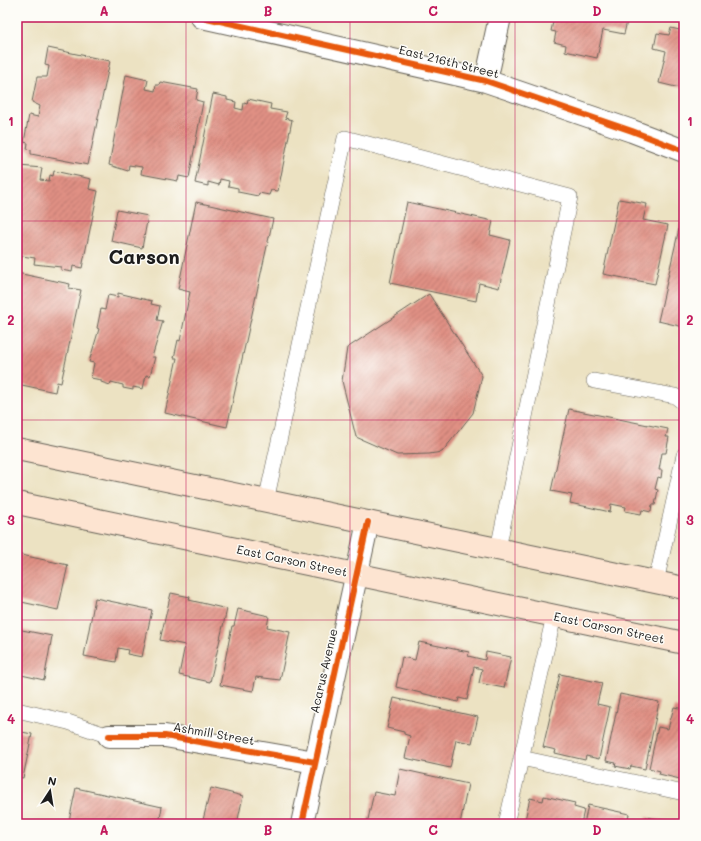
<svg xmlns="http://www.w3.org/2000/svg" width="701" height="841" font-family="Mali,sans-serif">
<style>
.building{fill:url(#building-hatch)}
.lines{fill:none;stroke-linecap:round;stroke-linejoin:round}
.lane-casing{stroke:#656156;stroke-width:16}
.street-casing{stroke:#656156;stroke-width:24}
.secondary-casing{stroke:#656156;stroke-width:24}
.lane{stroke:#fff;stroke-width:15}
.street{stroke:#fff;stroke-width:22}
.secondary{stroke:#fde4d1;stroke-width:22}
.cycleway-casing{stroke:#fdfcf7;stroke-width:8}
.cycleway{stroke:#e8590c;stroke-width:6}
.grid{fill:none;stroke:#c2185b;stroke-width:1;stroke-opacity:0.55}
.labels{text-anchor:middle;stroke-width:3;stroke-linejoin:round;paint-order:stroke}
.street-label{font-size:12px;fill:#1c1c1c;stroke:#fdfcf7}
.town-label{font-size:20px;font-weight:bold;fill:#1c1c1c;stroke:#fdfcf7}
.neatline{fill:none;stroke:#c2185b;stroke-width:1.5}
.grid-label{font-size:13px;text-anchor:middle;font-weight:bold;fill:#c2185b}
</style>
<defs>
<pattern id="building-hatch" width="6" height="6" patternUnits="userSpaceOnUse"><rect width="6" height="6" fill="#e09084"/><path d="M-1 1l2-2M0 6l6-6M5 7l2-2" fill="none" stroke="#b5756b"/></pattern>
</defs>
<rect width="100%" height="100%" fill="#fdfcf7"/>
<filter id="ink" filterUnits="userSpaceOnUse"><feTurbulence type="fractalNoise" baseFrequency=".025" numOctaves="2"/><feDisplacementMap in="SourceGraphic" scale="8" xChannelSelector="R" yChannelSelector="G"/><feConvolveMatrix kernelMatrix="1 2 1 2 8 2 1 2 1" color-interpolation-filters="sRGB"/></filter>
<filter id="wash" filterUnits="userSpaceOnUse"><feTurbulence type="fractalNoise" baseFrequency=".012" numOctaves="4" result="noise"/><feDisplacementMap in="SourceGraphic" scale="16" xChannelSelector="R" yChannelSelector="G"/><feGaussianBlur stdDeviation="0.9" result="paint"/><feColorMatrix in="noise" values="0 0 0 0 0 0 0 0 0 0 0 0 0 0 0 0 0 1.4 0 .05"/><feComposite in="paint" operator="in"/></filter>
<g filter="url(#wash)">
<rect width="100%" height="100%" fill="#ece2c2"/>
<g id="blocks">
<path class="building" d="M554,17H628L624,34L603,30L597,58L565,51L566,45L554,42L556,32L551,31Z
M671,28L684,31V89L659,83L666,51L654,48L657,33L669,35Z
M48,48L110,61L88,165L31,154V150L27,149L28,143L24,142L29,115L38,117L40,106L32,102L37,77H47L49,66L45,65Z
M126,75L148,80L146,89L155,91L156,85H159L160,82L198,89L196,100L203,102L189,178L179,176L178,181L141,174L142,167L129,165L128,171L109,165Z
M213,94L227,97V100L236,102L235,108L243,110L244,103L247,104L248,99L271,104L270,109L287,112L285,118L292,120L278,191L271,190L269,195L259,193L258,196L238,192V188L228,186L229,181L220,179L219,185L208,182V186L195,183Z
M19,166L42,168L40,180L49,181L50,175L53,176L54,171L91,179L89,189L98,191L82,268L73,266L72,272L61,270V267L34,264L35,258L22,256L21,261L17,260V175Z
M619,199L647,204L643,220L668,225L655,284L603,274Z
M196,202L273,219L227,427L165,413L177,358H174L178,340L180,341L190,292L178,289Z
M407,202L493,221L490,235L510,240L499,288L479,283L476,301L390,283Z
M117,210L148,216L142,248L111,241Z
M681,220L684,221V327L658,321Z
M17,273L70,284L69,288L81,290L61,383L57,382L55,392L17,384Z
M118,293L152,301L151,304L160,306L157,320L163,321L152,357H155L150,376L146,375L143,389L133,387V390L123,388V385L111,382L110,385L101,382V380L91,378L94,363L89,362L99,329L97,328L101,309L105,310L108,295L118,297Z
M429,294L482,376L473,413L442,452L429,454L397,455L356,437L342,381L347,348Z
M569,409L668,429L666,437H669L666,453H662L659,470H662L661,478L658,477L655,489L658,490L655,505H652L651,512L642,510L641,514L625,511L626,507L611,504L610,512L570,503L572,495L551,491Z
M17,554L68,565L58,610L17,601Z
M171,593L190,597L189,600L227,609L210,682L179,675L185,645L160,640Z
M95,598L152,610L142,657L127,654L128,650L118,648L116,662L84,656Z
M238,609L269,616L267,627L290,632L280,680L256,677L253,691L220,685L232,626H234Z
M17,629L52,636L44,680L17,674Z
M419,642L469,652L468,656L485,660L486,652L511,657L504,688L479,683L482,669L474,667L467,700L459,698L458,702L396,687L402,657L415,660Z
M560,674L602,683L597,704L610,707L599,759L586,756L585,760L555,753L556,750L543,747Z
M620,694L659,702L645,769L631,766L630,769L615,766L616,763L606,761Z
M394,698L478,717L472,743L456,740L450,768L405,758L410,736L404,734V732L387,728Z
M674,707L684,709V780L659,774L660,771L649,768L658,727L668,729Z
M17,731L32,734L23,778L17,777Z
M400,769L468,784L460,824H409L401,822L400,824H367L374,792L395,796Z
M76,788L162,807L159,824H78L69,821Z
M211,788L243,796L237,824H202Z
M544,796L575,803L574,807L584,810L581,824H524L530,798L543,801Z
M588,805L629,814L627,824H584Z
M646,817L677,823V824H631L632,819L645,822Z"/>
</g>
</g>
<g filter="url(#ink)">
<use href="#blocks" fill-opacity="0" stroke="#656156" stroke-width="1"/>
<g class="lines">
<g class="lane-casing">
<path id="lane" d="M594,381L675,396L684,403
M266,501L345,138L570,197L498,549
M656,582L684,455
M17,710L68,722L109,736
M521,758L684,793
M506,824L554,616"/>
</g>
<g class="street-casing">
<path id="street" d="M202,17L486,81L632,131L684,151
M486,81L500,17
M109,736H165L315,762
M302,824L368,522"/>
</g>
<g class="secondary-casing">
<path id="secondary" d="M17,449L684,588
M17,503L684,643"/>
</g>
<use href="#lane" class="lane"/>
<use href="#street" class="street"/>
<use href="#secondary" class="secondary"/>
<g class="cycleway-casing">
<path id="cycleway" d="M202,17L486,81L632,131L684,151
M109,736H165L315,762
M302,824L368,522"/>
</g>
<use href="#cycleway" class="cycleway"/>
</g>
</g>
<path class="grid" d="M186,17V824M350,17V824M515,17V824M17,221H684M17,420H684M17,620H684"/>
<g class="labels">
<g class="street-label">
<text transform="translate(449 62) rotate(14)" y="4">East 216th Street</text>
<text transform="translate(292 561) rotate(12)" y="4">East Carson Street</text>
<text transform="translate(609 628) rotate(12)" y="4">East Carson Street</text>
<text transform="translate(324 671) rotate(-77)" y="4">Acarus Avenue</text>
<text transform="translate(214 734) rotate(10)" y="4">Ashmill Street</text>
</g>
<g class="town-label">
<text x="144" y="264">Carson</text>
</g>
</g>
<rect width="701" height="841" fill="none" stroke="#fdfcf7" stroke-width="44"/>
<g transform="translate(50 791) rotate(12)" stroke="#fdfcf7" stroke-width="3" paint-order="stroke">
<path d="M0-3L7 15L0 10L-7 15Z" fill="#1c1c1c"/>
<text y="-6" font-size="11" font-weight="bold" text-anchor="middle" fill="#1c1c1c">N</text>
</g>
<rect x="22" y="22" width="657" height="797" class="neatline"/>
<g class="grid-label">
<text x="104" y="16">A</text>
<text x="268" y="16">B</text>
<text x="433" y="16">C</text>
<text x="597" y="16">D</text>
<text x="11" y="126">1</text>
<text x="690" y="126">1</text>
<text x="11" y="325">2</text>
<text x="690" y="325">2</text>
<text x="11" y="525">3</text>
<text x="690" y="525">3</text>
<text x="11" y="724">4</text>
<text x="690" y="724">4</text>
<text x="104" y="835">A</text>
<text x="268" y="835">B</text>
<text x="433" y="835">C</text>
<text x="597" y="835">D</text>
</g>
</svg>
